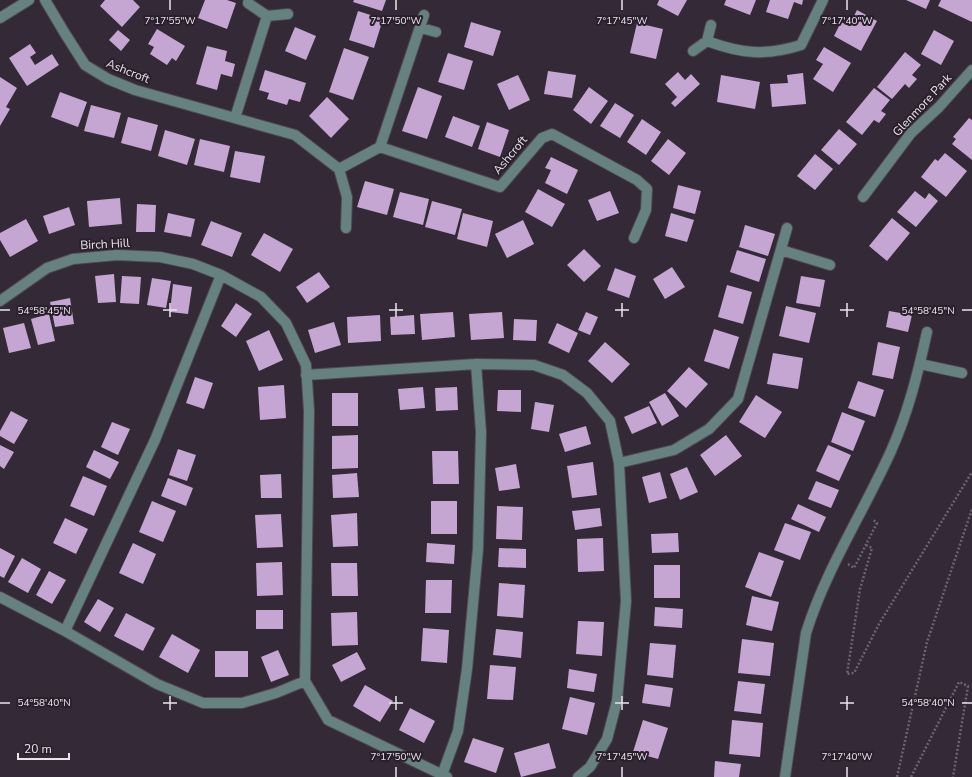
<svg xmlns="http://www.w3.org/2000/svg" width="972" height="777" font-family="'Nunito Sans',sans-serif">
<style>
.building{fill:#c5a5d1}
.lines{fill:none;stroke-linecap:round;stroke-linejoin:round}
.minor-casing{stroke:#514854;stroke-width:12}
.path{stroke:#6c636f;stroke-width:2.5;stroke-dasharray:2 2;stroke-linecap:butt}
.minor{stroke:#668280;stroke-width:10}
.ticks{fill:none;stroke:#eae4ed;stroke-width:1.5}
.labels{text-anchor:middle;stroke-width:4;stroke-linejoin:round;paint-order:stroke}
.street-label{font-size:12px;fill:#eae4ed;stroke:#2a202d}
.ticks-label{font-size:10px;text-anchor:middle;fill:#eae4ed;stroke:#2a202d;stroke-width:4;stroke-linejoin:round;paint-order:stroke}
</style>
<rect width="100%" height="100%" fill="#342a37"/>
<path class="building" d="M105,0H133L140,7L122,27L100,6Z
M205,0H227L236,3L227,29L198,18Z
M354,0H386L382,11L353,2Z
M659,0H687L678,16L657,5Z
M726,0H756L750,15L724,5Z
M770,0H803L802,5L794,2L788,19L766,12Z
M906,0H930L926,9Z
M941,0H972V22L938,6Z
M857,10L877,21L861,51L834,36L841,22L849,26Z
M358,11L383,19L374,48L349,40Z
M471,22L501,31L493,56L464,47Z
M637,23L663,29L656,59L630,53Z
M295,27L316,36L306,60L285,51Z
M157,29L185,46L176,61L172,58L167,65L150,54L154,47L148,44Z
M118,30L130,40L121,51L109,40Z
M934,30L954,41L941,65L921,54Z
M30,44L36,53L30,57L35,65L52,54L59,65L27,86L9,58Z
M207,46L227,51L225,61L235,64L232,77L221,74L217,90L196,84Z
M824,47L851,63L833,92L813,79L823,64L816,60Z
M344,48L369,57L353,100L329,92Z
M905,52L921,65L912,75L917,79L909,88L905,84L892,99L877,87Z
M448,53L473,61L464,90L438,82Z
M265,70L306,83L300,102L289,99L287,105L267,99L269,93L259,90Z
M548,71L576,75L572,98L544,94Z
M678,72L685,80L691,74L700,84L675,107L671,103L677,97L665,84Z
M803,73L806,104L772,107L770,84L788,83L787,75Z
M518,75L530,100L509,110L497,84Z
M721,75L760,82L755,109L717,102Z
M0,77L17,88L6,107L10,109L0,126Z
M418,87L442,96L427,139L402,131Z
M589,87L608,101L591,124L573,110Z
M874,88L890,100L881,111L886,114L879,123L874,120L862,135L846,122Z
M60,92L87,102L78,127L51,117Z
M327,97L349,119L331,138L309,116Z
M615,103L634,115L620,138L600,126Z
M91,105L121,113L114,138L84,131Z
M453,116L480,126L472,147L445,137Z
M128,117L158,125L151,151L121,143Z
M969,118L972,120V160L952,144L956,139L953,137Z
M642,119L661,132L646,155L627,142Z
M487,122L509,130L500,157L478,149Z
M839,129L857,144L839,165L821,150Z
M165,130L195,139L187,165L158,156Z
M200,139L230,146L224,172L194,165Z
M668,139L686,153L669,175L651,161Z
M235,151L265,156L260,183L230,177Z
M945,153L967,171L946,197L921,177L935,159L938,161Z
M815,154L833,169L815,190L797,176Z
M551,157L578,170L567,194L545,183L551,170L545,168Z
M365,181L394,189L387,215L357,207Z
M678,185L701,191L695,214L673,208Z
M538,189L565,204L552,227L525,212Z
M610,191L619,213L597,221L588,200Z
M915,191L925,199L929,193L938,201L916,227L897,212Z
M400,192L429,199L423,225L393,217Z
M120,198L122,224L89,227L87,201Z
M432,201L462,209L455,235L425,227Z
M137,204L156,205L155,232H136Z
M69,207L75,225L49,234L43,216Z
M168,213L195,219L191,237L164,232Z
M463,213L493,221L487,247L457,239Z
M671,213L694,220L687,242L665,236Z
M892,218L910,233L887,261L869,246Z
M26,219L38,241L10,257L0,240V233Z
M523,220L534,244L507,258L495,234Z
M211,221L242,233L232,257L201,245Z
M745,225L775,234L768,256L739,247Z
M264,233L293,249L280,272L251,255Z
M584,249L601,266L584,282L567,265Z
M737,250L766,259L759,282L730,272Z
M672,267L685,287L665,299L653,279Z
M615,268L636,276L629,298L607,290Z
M319,272L330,287L307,303L296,287Z
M114,274L116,302L98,303L95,276Z
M122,276L141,277L139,304L120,303Z
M801,276L825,280L820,307L796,303Z
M152,278L171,281L166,308L147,305Z
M173,284L192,287L188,314L170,312Z
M727,285L752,292L743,324L718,317Z
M70,298L74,324L55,327L50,302Z
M236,303L252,314L236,337L221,326Z
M786,306L816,313L809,343L779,336Z
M889,311L912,315L908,332L886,327Z
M453,312L455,337L422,340L420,314Z
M502,312L504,338L471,340L469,314Z
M586,312L598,317L590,335L578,330Z
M49,314L55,341L38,345L31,319Z
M380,315L381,341L348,343L347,317Z
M414,315L415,334L391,335L390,317Z
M514,319L537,320L536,341L513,340Z
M334,322L341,345L315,353L308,330Z
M24,323L31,348L9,353L3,328Z
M557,323L578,333L569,353L548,343Z
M714,329L739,337L729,369L704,361Z
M269,330L283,360L259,371L246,341Z
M605,342L630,364L612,383L588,361Z
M878,342L900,347L893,379L872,375Z
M773,353L803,358L798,389L767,384Z
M689,367L708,384L686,408L667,391Z
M195,377L213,383L204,409L186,403Z
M858,381L884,390L875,417L848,408Z
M284,385L286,418L260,420L258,387Z
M423,387L425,408L400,410L398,389Z
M457,387L458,410L436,411L435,388Z
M498,390H521V412L497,411Z
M332,393H358V426H332Z
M665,393L679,416L662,426L649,402Z
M756,395L782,412L765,438L739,422Z
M535,402L554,405L549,432L531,429Z
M649,406L657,423L632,434L624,417Z
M11,411L28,420L14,444L0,436V431Z
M842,412L865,421L853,451L831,442Z
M112,422L130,429L118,455L101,447Z
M586,426L591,444L565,452L559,434Z
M358,435V468L332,469V436Z
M726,435L742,456L715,476L700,455Z
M0,445L14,452L4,469L0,466Z
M828,445L851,455L839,481L816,471Z
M178,449L196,455L187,481L169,475Z
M94,450L119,462L110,479L86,467Z
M432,451H458L459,484H433Z
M593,462L597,495L572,498L567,466Z
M516,464L520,488L499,491L495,468Z
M687,467L698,492L680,500L670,474Z
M660,472L667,498L649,503L642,477Z
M357,473L359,497L333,498L332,475Z
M281,474L282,498H261L260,475Z
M83,476L107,486L94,516L70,506Z
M168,478L193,488L186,506L161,496Z
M816,481L839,490L831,508L808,499Z
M152,501L176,511L163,542L139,532Z
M431,501H457V534H431Z
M798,504L826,517L819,532L791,519Z
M497,506L523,507L522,540L496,539Z
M600,508L602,526L575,530L572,511Z
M357,513L358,546L333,547L331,515Z
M281,514L283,547L257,548L255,515Z
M65,518L88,529L76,554L53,543Z
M785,523L811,532L800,560L774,550Z
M678,533L679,552L652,553L651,534Z
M603,538L604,571L578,572L577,539Z
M133,543L156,554L143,584L119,573Z
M427,543L455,545L454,564L426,562Z
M0,548L15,556L4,578L0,576Z
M499,548L526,549V568L498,567Z
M759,552L784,561L771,597L745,587Z
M22,558L41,569L28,593L8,582Z
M282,562L283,595L257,596L256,563Z
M331,563H357L358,596H332Z
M654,565H680V598H654Z
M49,571L66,580L52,604L36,595Z
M426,580H452L451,613H425Z
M499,583L525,585L523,618L497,616Z
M752,596L779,602L772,631L746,625Z
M98,599L114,608L100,632L84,622Z
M655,607L683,609L682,628L654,626Z
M256,610H283V629H256Z
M357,612L358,645L332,646L331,613Z
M126,613L155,628L143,651L114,636Z
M578,621L604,622L602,656L576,654Z
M423,628L449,630L447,663L421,661Z
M496,629L523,632L521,658L493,655Z
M172,634L200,650L188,673L159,657Z
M742,639L774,643L770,676L738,673Z
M650,643L676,645L673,678L647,675Z
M278,650L289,675L271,682L261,657Z
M215,651H248V677H215Z
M357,652L366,669L341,682L332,665Z
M490,665L516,667L513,700L487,699Z
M569,669L597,674L594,692L567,688Z
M738,681L765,684L761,714L734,711Z
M645,684L673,688L670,707L642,703Z
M365,685L393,701L380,722L353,706Z
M570,697L595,703L587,735L562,729Z
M410,708L435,721L424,743L399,730Z
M643,720L668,728L658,759L633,752Z
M732,720L763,723L760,757L729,754Z
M473,738L504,748L496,773L464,762Z
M549,743L556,768L521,777L514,753Z
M715,761L741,764L739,777H714Z"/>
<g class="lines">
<g class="minor-casing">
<path id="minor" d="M45,0L64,32L85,65L108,79L135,90L295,135L339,169L347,197L346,228
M248,3L267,16L288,14
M0,18L29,0
M421,28L436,32
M707,41C742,54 766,56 801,45L823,0
M693,51L707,41L711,25
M235,118L267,16
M380,147L500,187L542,138L552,134L637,180L647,189L646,210L634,238
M339,169L380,147L424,15
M863,197L911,133L939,107L972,70
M781,250L830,265
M0,301L47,268L73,259L117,255L160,257L193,264L221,275L261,297L286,323L306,365L309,411L305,681L328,720L447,777
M920,364L962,373
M306,375L476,364L534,365L563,375L587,393L610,421L619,463L626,601L617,701L607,739L590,767L578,777
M619,463L674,450L709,429L738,399L787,228
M0,597L65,631L157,684L203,703H242L276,693L305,681
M65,631L155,440L221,275
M442,775L458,731L467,669L478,549L481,432L476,364
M785,777L806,633C826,569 863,513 891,451C908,413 918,373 927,332"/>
</g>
<path class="path" d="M866,545L872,548L860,589L847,674L854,673L879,624L972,472
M848,564L854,568L877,523L872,519
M897,777L927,642L972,509
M911,777L959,682L968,686L953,777"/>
<use href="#minor" class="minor"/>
</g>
<path class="ticks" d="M170,0V10M396,0V10M622,0V10M847,0V10M170,303V317M396,303V317M622,303V317M847,303V317M0,310H10M163,310H177M389,310H403M615,310H629M840,310H854M962,310H972M170,696V710M396,696V710M622,696V710M847,696V710M0,703H10M163,703H177M389,703H403M615,703H629M840,703H854M962,703H972M396,767V777M622,767V777M847,767V777"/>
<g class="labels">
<g class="street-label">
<text transform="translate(128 71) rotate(22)" y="4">Ashcroft</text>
<text transform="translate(922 105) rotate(-47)" y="4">Glenmore Park</text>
<text transform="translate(510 155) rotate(-50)" y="4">Ashcroft</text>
<text transform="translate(105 244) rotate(-3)" y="4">Birch Hill</text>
</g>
</g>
<g class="ticks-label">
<text x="170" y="24">7°17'55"W</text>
<text x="396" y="24">7°17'50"W</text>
<text x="622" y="24">7°17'45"W</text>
<text x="847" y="24">7°17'40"W</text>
<text x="44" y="314">54°58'45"N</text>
<text x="928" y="314">54°58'45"N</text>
<text x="44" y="706">54°58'40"N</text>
<text x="928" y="706">54°58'40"N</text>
<text x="396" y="760">7°17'50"W</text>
<text x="622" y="760">7°17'45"W</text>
<text x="847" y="760">7°17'40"W</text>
</g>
<path d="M18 753v6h51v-6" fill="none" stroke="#eae4ed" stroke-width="2"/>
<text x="24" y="753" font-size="12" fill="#eae4ed" stroke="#2a202d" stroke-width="3" paint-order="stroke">20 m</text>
</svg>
